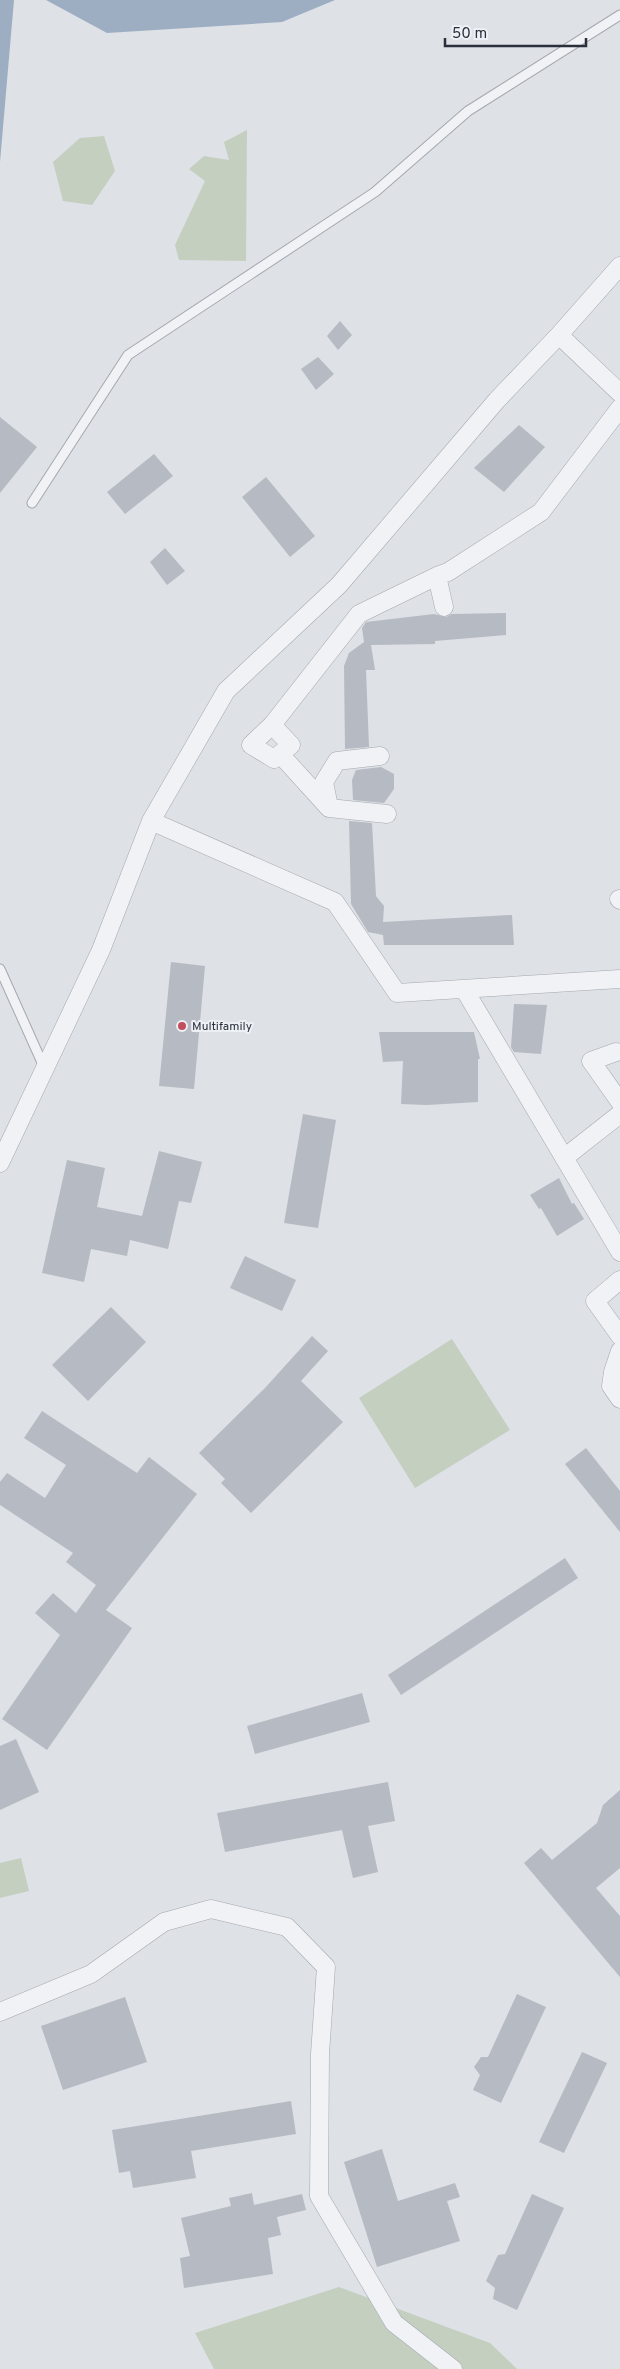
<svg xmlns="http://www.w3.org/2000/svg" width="620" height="2369" font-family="Overpass,sans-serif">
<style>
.green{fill:#c4cfc0}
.water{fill:#9daec3}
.building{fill:#b6bac2}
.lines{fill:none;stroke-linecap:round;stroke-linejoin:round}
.lane-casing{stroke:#a4a8af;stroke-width:11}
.street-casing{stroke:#a4a8af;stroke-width:19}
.lane{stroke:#f1f2f5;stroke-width:9}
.street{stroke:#f1f2f5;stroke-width:18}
.poi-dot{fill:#bf505c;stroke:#edf0f4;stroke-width:2}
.labels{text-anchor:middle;stroke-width:4;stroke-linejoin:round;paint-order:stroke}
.poi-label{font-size:12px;fill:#292f3b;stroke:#edf0f4;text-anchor:start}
</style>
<rect width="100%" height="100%" fill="#dee1e6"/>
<path class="green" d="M247,130L246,261L179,260L175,245L205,181L189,169L204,156L229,160L224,142Z
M104,136L115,171L92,205L63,201L53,162L80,138Z
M452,1339L510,1430L415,1488L359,1398Z
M21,1858L29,1891L0,1898V1863Z
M339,2287L490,2343L517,2369H214L195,2333Z"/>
<path class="water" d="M0,0H14L0,162Z
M46,0H335L282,22L107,33Z"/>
<path class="building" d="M340,321L352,335L338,350L327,336Z
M318,357L334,374L316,390L301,369Z
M0,417L37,447L0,493Z
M519,425L545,447L504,492L474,468Z
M154,454L173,476L125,514L107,492Z
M266,477L315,536L290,557L242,497Z
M165,548L185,571L167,585L150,562Z
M506,613V635L435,641V644L371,645L375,670H366L369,747L345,749L344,666L349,653L364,642L362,628L366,622L434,614L446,617L452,614Z
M381,767L394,774V789L384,803L353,800L352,780L356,770Z
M349,821L372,823L376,896L384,906L383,922L512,915L514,945H384L383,935L368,932L351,904Z
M171,962L205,966L194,1089L159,1086Z
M514,1004L547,1005L541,1054L514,1052L511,1047Z
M379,1032H474L480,1059H478V1102L427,1105L401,1104L403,1061L383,1062Z
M303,1114L336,1120L318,1228L284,1223Z
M159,1151L202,1162L191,1203L179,1201L168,1249L130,1240L127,1256L91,1249L84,1282L42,1273L67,1160L105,1168L97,1207L142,1216Z
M559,1178L572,1204L574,1203L584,1219L557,1236L541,1208L539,1209L530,1195Z
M245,1256L296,1280L282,1311L230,1288Z
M111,1307L146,1342L88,1401L52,1365Z
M312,1336L328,1351L301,1381L343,1422L251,1513L221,1483L225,1479L199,1453L265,1388Z
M42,1411L137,1473L149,1457L197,1494L106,1610L132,1628L47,1750L2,1719L60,1635L35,1613L53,1593L76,1613L96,1585L66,1562L73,1553L0,1505V1482L7,1473L45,1498L66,1465L24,1438Z
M586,1448L620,1491V1532L565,1464Z
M565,1558L578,1578L401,1695L388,1675Z
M362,1693L370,1722L255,1754L247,1726Z
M16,1739L39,1792L0,1810V1746Z
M388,1782L395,1821L368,1826L378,1872L353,1878L342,1830L225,1852L217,1813Z
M620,1790V1868L596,1888L620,1916V1977L524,1863L541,1848L552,1860L597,1823L603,1805Z
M517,1994L546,2007L501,2103L473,2090L480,2075L474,2067L481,2057H488Z
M125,1997L147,2062L63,2090L41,2026Z
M582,2052L607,2063L564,2153L539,2142Z
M291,2101L296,2134L191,2151L196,2178L133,2188L130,2171L119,2173L112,2130Z
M382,2149L398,2201L455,2183L460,2197L447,2201L460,2241L377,2267L344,2162Z
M252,2193L254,2205L302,2194L306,2210L277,2217L281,2235L268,2238L273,2274L184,2288L180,2258L190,2256L181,2218L231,2206L229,2198Z
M532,2194L564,2208L517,2310L493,2299L495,2288L486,2281L498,2255L505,2254Z"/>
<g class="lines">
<g class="lane-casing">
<path id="lane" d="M32,503L128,355L375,192L468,111L620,15
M0,969L44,1067"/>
</g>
<g class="street-casing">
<path id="street" d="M559,335L620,393
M444,607L437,576L448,572L541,512L620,408
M272,725L291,745L274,759L251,745L272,725L359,614L437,576
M280,754L329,808L387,814
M329,807L324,782L337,761L380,756
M151,821L335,902L397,993L620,979
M619,899L620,900
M464,989L620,1252
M616,1052L591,1061L620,1102
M564,1158L620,1114
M0,1163L101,950L151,821L226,691L339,585L497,400L559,335L620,266
M620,1280L595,1301L620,1336
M620,1351L613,1372L611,1386L620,1399
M0,2012L91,1974L164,1922L211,1909L287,1927L326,1967L320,2054L319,2196L394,2323L453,2369"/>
</g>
<use href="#lane" class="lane"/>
<use href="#street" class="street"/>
</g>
<circle class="poi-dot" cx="182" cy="1026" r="5"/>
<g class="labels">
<g class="poi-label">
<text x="192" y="1030">Multifamily</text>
</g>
</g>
<path d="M445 38v8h141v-8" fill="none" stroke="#292f3b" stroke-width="2.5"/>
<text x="452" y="38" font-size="15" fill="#292f3b" stroke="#edf0f4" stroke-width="4" paint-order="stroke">50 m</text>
</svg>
